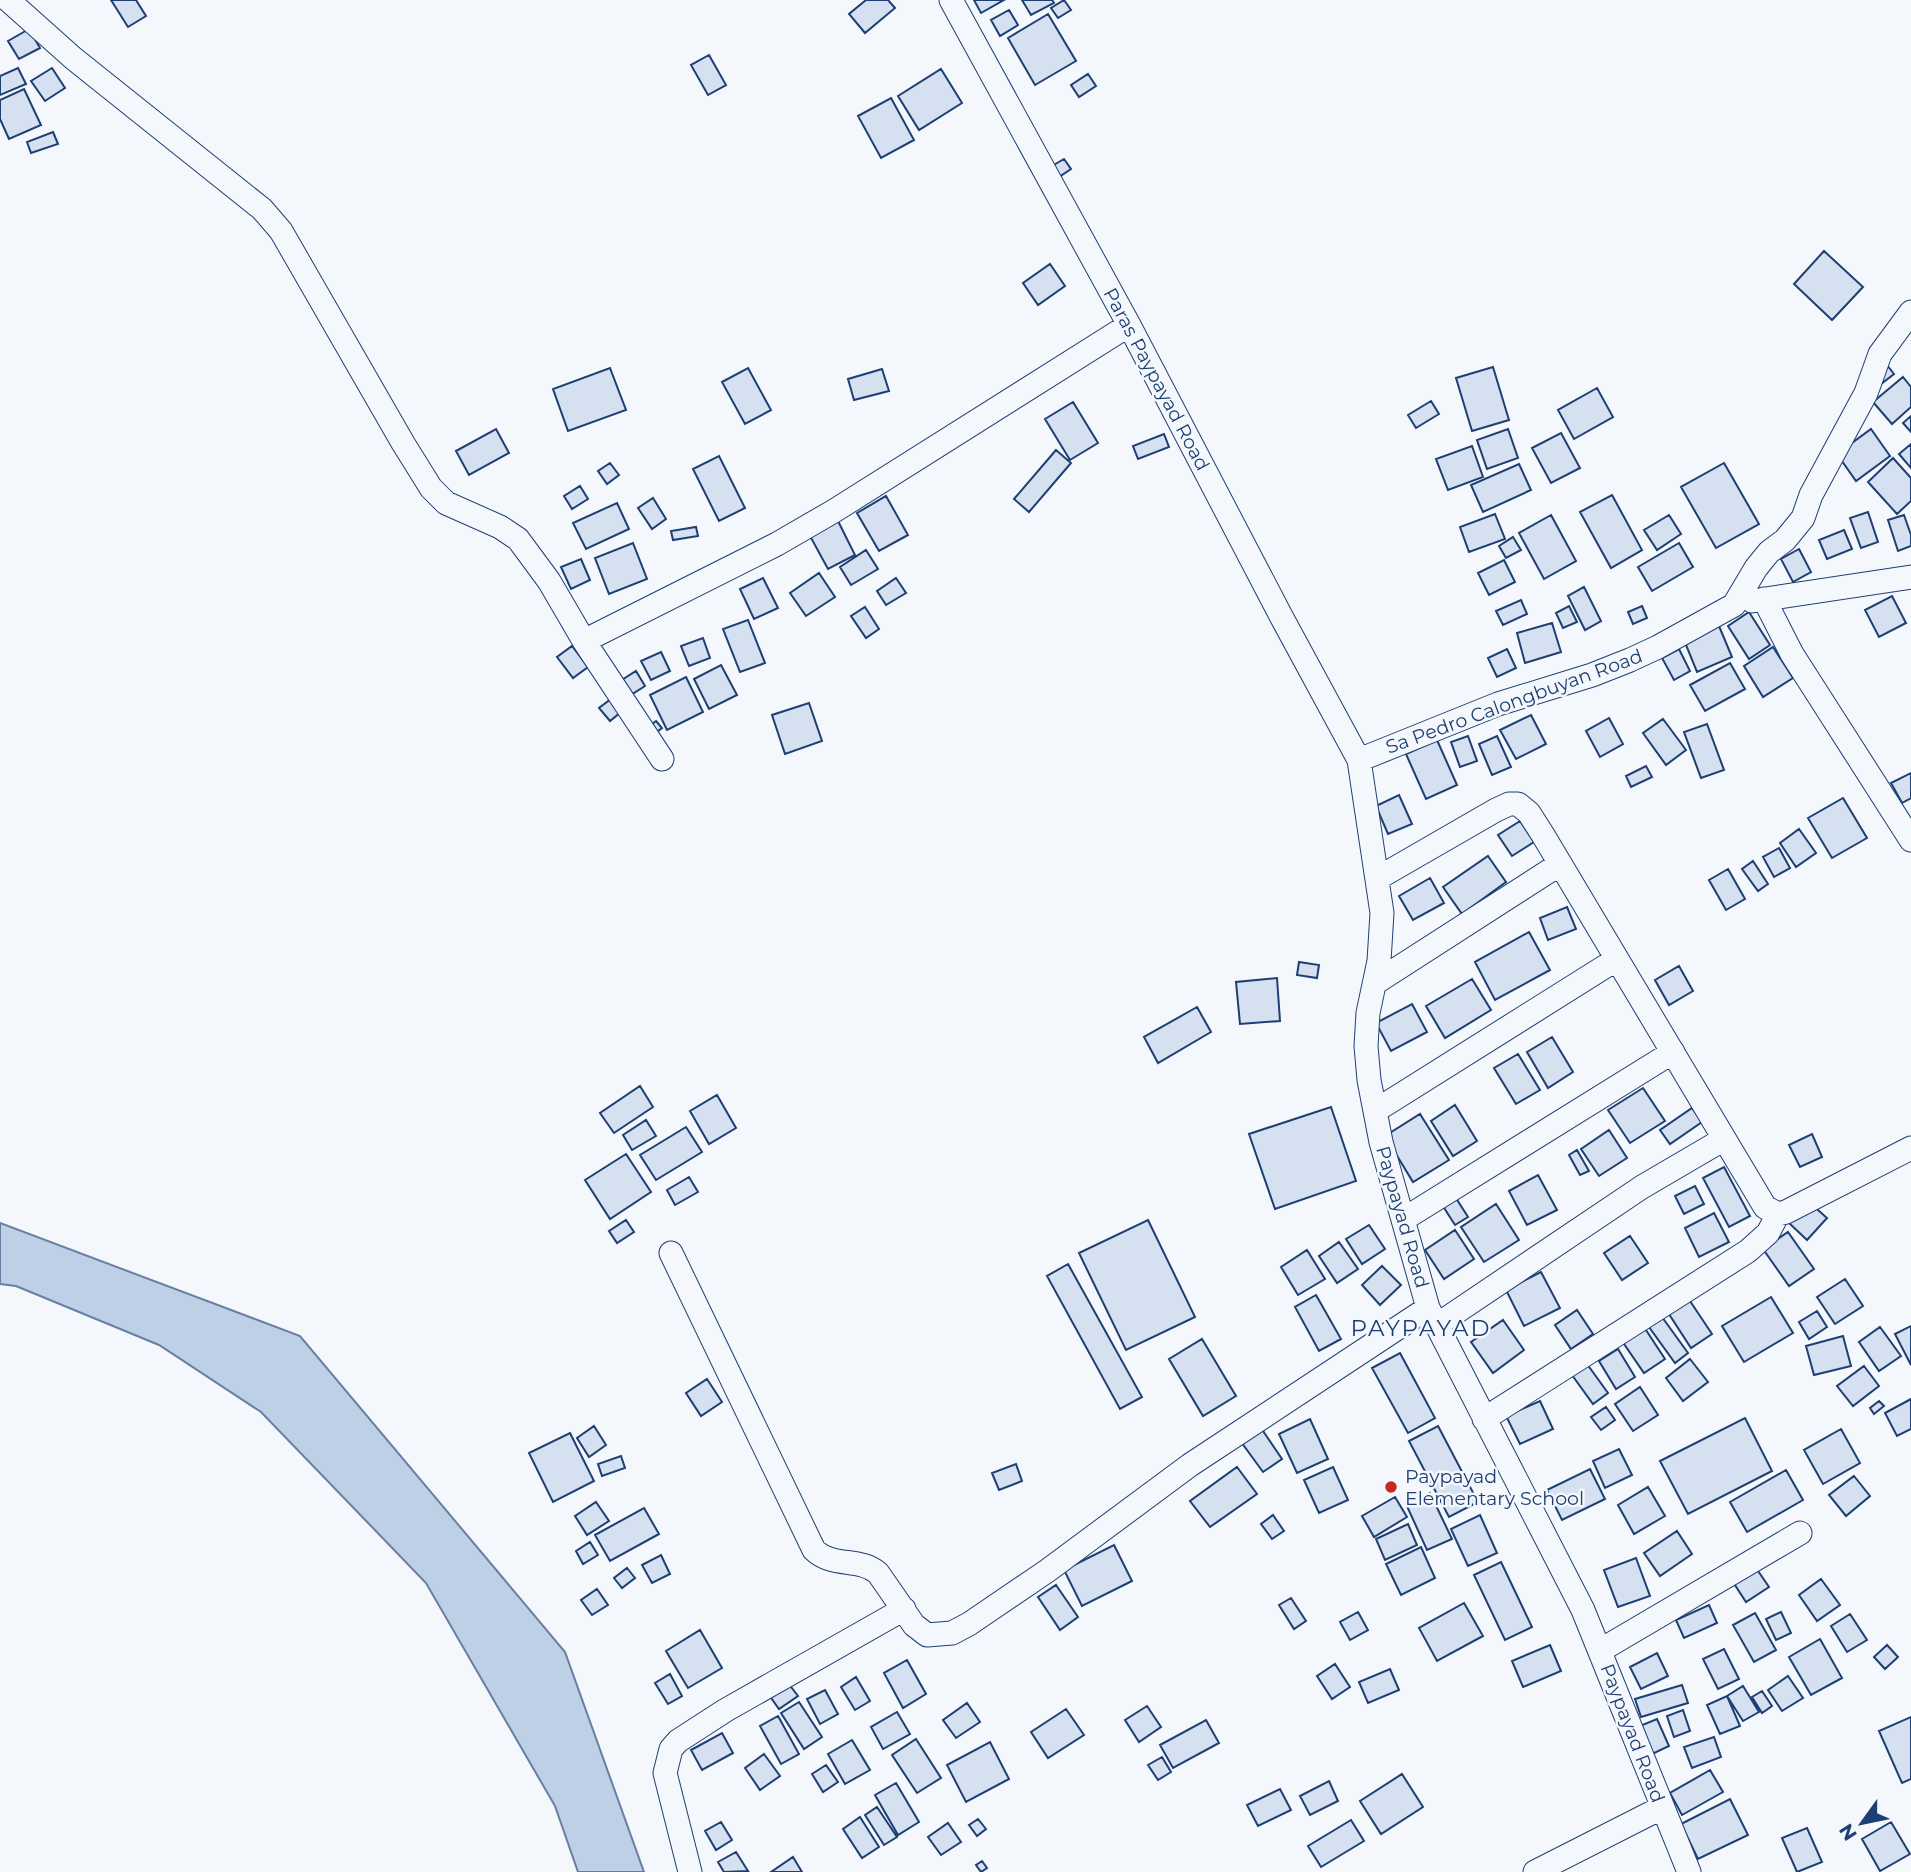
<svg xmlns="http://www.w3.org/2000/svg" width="1911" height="1872" font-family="Montserrat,sans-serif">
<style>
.water{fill:#bed0e5;stroke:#687fa3;stroke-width:2}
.building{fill:#d5e0f0;stroke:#1d3f73;stroke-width:2}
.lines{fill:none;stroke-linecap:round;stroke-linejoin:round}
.minor-casing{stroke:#1d3f73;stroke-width:25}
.minor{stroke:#f4f7fb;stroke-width:23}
.poi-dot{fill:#c62828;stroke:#f4f7fb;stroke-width:2.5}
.labels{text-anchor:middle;stroke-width:5;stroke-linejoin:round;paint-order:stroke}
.street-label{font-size:19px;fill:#1d3f73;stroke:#f4f7fb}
.poi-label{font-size:19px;fill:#1d3f73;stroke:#f4f7fb;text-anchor:start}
.quarter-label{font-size:23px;letter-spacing:2px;fill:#1d3f73;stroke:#f4f7fb}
</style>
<rect width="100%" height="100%" fill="#f4f7fb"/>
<path class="water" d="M0,1223L300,1336L565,1652L644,1872H578L555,1806L426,1583L261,1412L159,1345L16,1286L0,1284Z"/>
<path class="building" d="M111,0H136L146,16L128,27Z
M866,0H888L895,8L865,33L849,14Z
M974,0H1004L981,13Z
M1022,0H1052L1054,3L1031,15Z
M1064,0L1071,10L1058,18L1051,8Z
M1009,10L1018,25L1000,36L991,20Z
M1048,14L1076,61L1035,85L1008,38Z
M29,29L40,48L19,59L8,41Z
M709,55L726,85L708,95L691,65Z
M18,68L26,84L0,95V76Z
M52,68L65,88L45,101L31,81Z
M941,69L962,103L919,130L898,96Z
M1088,74L1096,86L1079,97L1071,85Z
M24,89L41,125L9,139L0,119V100Z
M891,98L914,140L881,158L858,116Z
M53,132L58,144L31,153L27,142Z
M1064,159L1071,169L1059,177L1052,166Z
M1824,251L1863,287L1832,320L1794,284Z
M1050,264L1065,286L1038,305L1023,283Z
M1887,365L1894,374L1881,384L1874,375Z
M1493,367L1509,420L1472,431L1456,378Z
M610,368L626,410L568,431L553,389Z
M748,368L771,410L745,424L722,382Z
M882,369L889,391L854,400L848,379Z
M1903,377L1911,387V407L1892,424L1873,402Z
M1597,388L1613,417L1574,439L1558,410Z
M1431,401L1439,414L1416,428L1408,415Z
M1073,402L1098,443L1070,460L1045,419Z
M1911,416V432L1903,423Z
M496,429L509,453L469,475L456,451Z
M1508,429L1518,458L1487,469L1477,440Z
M1871,429L1890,456L1856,481L1837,454Z
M1561,433L1580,468L1551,483L1532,448Z
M1164,434L1169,447L1138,459L1133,446Z
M1911,444V468L1899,454Z
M1472,446L1483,477L1448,490L1436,459Z
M1056,450L1071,463L1029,512L1014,499Z
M719,456L745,508L719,521L693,469Z
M1893,458L1911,478V501L1897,514L1868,482Z
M610,463L619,475L607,484L598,471Z
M1724,463L1759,524L1716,548L1681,487Z
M1519,464L1531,490L1483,512L1471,485Z
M580,486L588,499L572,509L564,496Z
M1612,495L1642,550L1611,568L1580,512Z
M886,496L908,535L879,551L857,513Z
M653,498L666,519L652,529L638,508Z
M617,503L629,529L586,549L573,523Z
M1868,512L1878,542L1861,548L1850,518Z
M1495,514L1505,539L1469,552L1460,527Z
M1551,515L1576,561L1544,579L1519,533Z
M1669,515L1681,534L1657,550L1644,530Z
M1904,515L1911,535V546L1898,551L1888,520Z
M838,521L855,555L828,569L810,536Z
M696,527L698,536L673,540L671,531Z
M1844,530L1852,549L1827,559L1819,540Z
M1513,537L1521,550L1506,558L1499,546Z
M633,543L647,579L609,594L595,558Z
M1679,543L1693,567L1652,591L1638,567Z
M1799,549L1811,572L1793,582L1781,559Z
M866,550L878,569L851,585L840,567Z
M581,559L590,580L571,589L561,567Z
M1504,560L1515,582L1489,595L1478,573Z
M819,573L835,597L806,616L790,593Z
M763,578L778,608L754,619L740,589Z
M896,578L906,593L886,605L877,591Z
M1584,587L1601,621L1585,630L1568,596Z
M1892,596L1906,623L1879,637L1865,610Z
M1521,600L1527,614L1503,625L1496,611Z
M1569,606L1577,622L1563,628L1556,613Z
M1642,606L1647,618L1633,624L1628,612Z
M865,607L879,629L866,638L851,616Z
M1749,612L1770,645L1749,659L1728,626Z
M748,620L765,663L740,672L723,629Z
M1552,623L1561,652L1525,663L1517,633Z
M1719,626L1732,657L1697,672L1684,640Z
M703,638L710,658L689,666L681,646Z
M572,646L588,667L573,678L557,657Z
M1773,647L1793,678L1763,697L1744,666Z
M1507,649L1516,668L1497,677L1488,658Z
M1679,649L1690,671L1674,680L1662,658Z
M661,652L670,671L651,680L641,661Z
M1730,663L1745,689L1705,711L1690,685Z
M721,665L737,695L709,709L694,679Z
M636,671L645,686L626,698L617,683Z
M686,677L703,712L667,730L650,695Z
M611,699L621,712L610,721L599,708Z
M809,703L822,741L785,754L772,715Z
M1531,715L1546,744L1516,759L1500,730Z
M1609,718L1623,744L1600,757L1586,731Z
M1663,719L1686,750L1666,765L1643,733Z
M656,721L662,728L653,735L647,728Z
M1707,724L1724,770L1701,778L1684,732Z
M1468,736L1477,761L1460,767L1451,742Z
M1497,736L1511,767L1492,775L1479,744Z
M1437,740L1457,785L1426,799L1406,754Z
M1646,766L1652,777L1631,787L1626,776Z
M1911,773V798L1902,803L1891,783Z
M1399,795L1412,824L1388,834L1376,806Z
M1843,798L1867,838L1832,858L1808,818Z
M1520,821L1534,842L1512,856L1498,835Z
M1799,829L1816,853L1796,867L1780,843Z
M1779,848L1790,868L1774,877L1763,857Z
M1488,856L1506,882L1462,914L1443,887Z
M1753,861L1768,884L1758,891L1742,869Z
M1728,869L1745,899L1726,910L1709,880Z
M1430,878L1444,903L1413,920L1399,896Z
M1567,907L1576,929L1548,940L1540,918Z
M1529,932L1550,970L1495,1000L1475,962Z
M1299,962L1319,965L1317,978L1297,975Z
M1679,966L1693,991L1669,1005L1655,980Z
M1277,978L1280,1021L1240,1024L1236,982Z
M1472,979L1491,1010L1445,1038L1426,1006Z
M1412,1004L1427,1032L1391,1051L1376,1023Z
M1197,1007L1211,1032L1158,1063L1144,1037Z
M1552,1037L1573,1072L1548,1088L1527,1052Z
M1518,1054L1540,1090L1516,1104L1494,1068Z
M640,1086L653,1107L614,1133L600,1113Z
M1643,1088L1665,1121L1630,1143L1608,1110Z
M717,1095L736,1128L709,1144L690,1111Z
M1455,1105L1477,1141L1453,1156L1431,1121Z
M1331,1107L1356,1181L1275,1209L1249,1134Z
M1692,1108L1702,1122L1670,1144L1660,1130Z
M1420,1114L1449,1160L1413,1182L1385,1136Z
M646,1120L656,1136L632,1150L623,1135Z
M686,1127L702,1152L656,1180L640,1155Z
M1609,1130L1627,1158L1599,1176L1581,1149Z
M1812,1134L1822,1157L1800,1167L1789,1145Z
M1577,1150L1589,1171L1580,1175L1569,1155Z
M626,1154L651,1192L610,1219L585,1180Z
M1724,1167L1750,1216L1729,1227L1703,1178Z
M1538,1175L1557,1210L1527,1225L1509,1191Z
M689,1177L698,1192L675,1205L667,1190Z
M1695,1186L1704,1204L1684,1214L1675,1196Z
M1454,1195L1468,1217L1455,1225L1441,1203Z
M1809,1202L1827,1218L1807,1240L1789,1223Z
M1496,1204L1519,1240L1484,1262L1461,1227Z
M1714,1213L1729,1242L1699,1257L1685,1228Z
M626,1220L634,1232L617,1243L609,1231Z
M1148,1220L1195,1317L1126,1350L1079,1253Z
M1369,1225L1385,1249L1362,1264L1346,1239Z
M1455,1230L1474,1259L1444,1279L1425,1250Z
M1788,1232L1814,1269L1789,1286L1763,1249Z
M1630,1236L1648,1263L1622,1280L1604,1253Z
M1339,1242L1358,1269L1337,1283L1319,1256Z
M1307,1250L1325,1279L1298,1295L1281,1267Z
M1068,1264L1142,1397L1120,1409L1047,1276Z
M1382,1266L1401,1285L1380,1305L1362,1285Z
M1541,1272L1560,1308L1524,1326L1506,1290Z
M1845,1279L1863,1306L1835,1324L1817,1297Z
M1316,1295L1341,1339L1319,1351L1295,1307Z
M1771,1297L1793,1333L1744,1362L1722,1326Z
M1688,1298L1712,1334L1691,1348L1667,1311Z
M1577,1310L1593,1334L1571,1349L1555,1325Z
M1817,1311L1827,1327L1809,1339L1799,1322Z
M1662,1317L1688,1353L1675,1363L1649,1327Z
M1503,1320L1524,1350L1493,1373L1471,1342Z
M1911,1326V1365L1895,1334Z
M1644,1327L1665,1359L1644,1373L1622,1341Z
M1880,1327L1901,1356L1879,1371L1859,1342Z
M1843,1336L1851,1366L1814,1375L1806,1346Z
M1202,1339L1236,1396L1203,1416L1169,1359Z
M1618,1349L1635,1377L1616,1389L1599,1361Z
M1400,1353L1435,1418L1408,1433L1372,1368Z
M1690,1359L1708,1382L1683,1401L1666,1378Z
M1587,1364L1608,1393L1593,1404L1572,1375Z
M1864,1366L1879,1386L1853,1406L1837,1386Z
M707,1379L722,1402L701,1416L686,1393Z
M1640,1387L1658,1415L1633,1431L1615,1404Z
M1911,1399V1429L1897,1436L1885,1413Z
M1540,1401L1553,1429L1520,1444L1506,1416Z
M1879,1401L1884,1406L1874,1414L1870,1408Z
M1606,1407L1615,1420L1601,1430L1591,1417Z
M1745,1418L1772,1471L1688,1514L1660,1461Z
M1310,1419L1328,1459L1297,1473L1279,1434Z
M1259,1425L1282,1459L1263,1472L1239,1439Z
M594,1426L606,1445L589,1457L577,1438Z
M1438,1426L1478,1502L1449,1517L1409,1441Z
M1841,1429L1860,1463L1823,1484L1804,1450Z
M570,1433L594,1481L553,1502L529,1453Z
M1619,1449L1632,1475L1605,1488L1593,1461Z
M621,1456L625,1468L602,1476L598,1464Z
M1016,1464L1022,1481L999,1490L992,1473Z
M1237,1467L1257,1494L1210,1527L1190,1501Z
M1333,1467L1348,1500L1319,1513L1304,1480Z
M1590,1469L1605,1499L1562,1520L1547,1490Z
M1786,1470L1803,1500L1747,1532L1730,1502Z
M1854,1476L1870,1496L1846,1516L1829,1495Z
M1648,1487L1665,1516L1634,1534L1618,1505Z
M1430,1493L1452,1539L1427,1550L1406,1504Z
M1395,1497L1407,1517L1374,1537L1362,1516Z
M596,1502L609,1521L587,1535L575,1516Z
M644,1508L659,1534L610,1561L595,1535Z
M1273,1515L1284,1531L1272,1539L1261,1524Z
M1480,1515L1497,1553L1468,1566L1451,1529Z
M1408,1524L1417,1545L1385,1560L1376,1539Z
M1677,1531L1692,1554L1660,1576L1644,1553Z
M590,1542L598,1555L583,1564L576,1551Z
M1114,1545L1132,1581L1082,1606L1064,1570Z
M1421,1547L1435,1578L1401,1595L1386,1564Z
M661,1555L670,1574L652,1583L642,1565Z
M1636,1558L1650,1596L1618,1607L1604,1570Z
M1501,1562L1532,1627L1505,1640L1474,1575Z
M1754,1565L1769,1587L1746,1602L1731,1579Z
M627,1568L635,1578L622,1588L614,1578Z
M1821,1579L1840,1605L1817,1621L1799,1595Z
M1056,1585L1078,1617L1060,1630L1038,1597Z
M597,1589L608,1605L592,1615L581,1600Z
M1291,1598L1306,1621L1294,1629L1279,1605Z
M1464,1603L1483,1636L1437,1661L1419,1628Z
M1709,1605L1717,1623L1684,1638L1676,1620Z
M1358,1612L1368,1630L1350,1640L1340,1622Z
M1781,1612L1791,1633L1776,1640L1766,1619Z
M1755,1613L1776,1650L1754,1662L1733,1625Z
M1850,1614L1867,1640L1847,1652L1831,1626Z
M700,1630L722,1668L688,1688L666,1651Z
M1820,1639L1842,1678L1811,1695L1789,1657Z
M1550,1645L1561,1671L1523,1687L1512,1661Z
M1887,1645L1898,1657L1885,1669L1874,1657Z
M1724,1649L1739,1679L1718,1689L1703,1659Z
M1657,1653L1668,1676L1641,1689L1630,1667Z
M907,1660L926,1694L903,1708L884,1673Z
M1335,1664L1350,1687L1332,1699L1317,1676Z
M1390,1669L1399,1690L1368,1703L1359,1682Z
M670,1674L682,1696L668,1704L655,1683Z
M1788,1676L1803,1698L1782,1711L1768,1690Z
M856,1677L870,1701L855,1710L841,1687Z
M788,1683L798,1696L779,1709L769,1695Z
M1682,1685L1688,1703L1641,1717L1635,1699Z
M1743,1686L1759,1712L1743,1721L1727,1696Z
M825,1690L838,1714L820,1724L807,1699Z
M1762,1691L1772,1706L1762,1713L1752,1697Z
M1727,1696L1740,1726L1720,1734L1707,1705Z
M799,1702L822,1737L804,1749L781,1713Z
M967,1703L980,1722L956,1738L943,1720Z
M1147,1706L1161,1727L1139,1742L1125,1720Z
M1066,1709L1084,1735L1048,1758L1031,1732Z
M1683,1710L1690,1731L1674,1737L1667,1716Z
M897,1712L910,1734L883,1749L871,1727Z
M778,1716L799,1754L781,1764L760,1726Z
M1911,1717V1779L1902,1783L1879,1731Z
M1657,1719L1669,1746L1648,1756L1635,1728Z
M1206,1720L1219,1743L1173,1768L1160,1745Z
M722,1733L733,1753L702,1770L691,1750Z
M1714,1737L1721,1757L1692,1768L1684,1747Z
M916,1739L941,1778L917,1793L892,1755Z
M852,1740L870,1770L845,1784L828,1754Z
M990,1742L1009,1779L966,1802L947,1765Z
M764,1754L780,1776L760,1790L745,1768Z
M1162,1757L1171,1772L1158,1780L1148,1765Z
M826,1765L838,1782L823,1792L812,1774Z
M1710,1770L1723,1792L1682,1815L1670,1793Z
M1402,1774L1423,1807L1381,1834L1360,1801Z
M1329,1781L1338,1801L1310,1815L1300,1796Z
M896,1783L919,1822L898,1835L875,1795Z
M1280,1789L1291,1810L1258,1826L1247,1805Z
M1730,1799L1748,1835L1698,1859L1681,1824Z
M877,1807L897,1837L884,1845L865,1815Z
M860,1817L879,1847L862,1858L843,1829Z
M978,1819L986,1829L977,1836L969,1825Z
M1351,1820L1364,1841L1321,1867L1308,1846Z
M721,1822L732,1840L716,1850L705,1831Z
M1891,1822L1910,1854L1880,1871L1862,1839Z
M948,1823L961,1842L941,1855L928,1837Z
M1807,1828L1822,1862L1797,1872L1782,1838Z
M736,1852L748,1871L724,1872L718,1862Z
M793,1857L802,1872H771Z
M982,1861L987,1868L981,1872L976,1865Z"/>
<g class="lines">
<g class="minor-casing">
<path id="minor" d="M8,0L73,58L262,209L281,231L403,443L431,488L446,503L500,527L518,539L549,581L584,641L662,759
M951,0L1129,325L1281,616L1359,760L1382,913L1379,961L1368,1013L1366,1046L1369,1080L1381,1142L1428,1308L1583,1610L1689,1872
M1764,599L1792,654L1911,840
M1752,601L1911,577
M584,641L777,544L834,511L1129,325
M1359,760L1498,704L1592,675L1630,660L1658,647L1734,605L1756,568L1769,552L1785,540L1803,518L1811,495L1866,393L1880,354L1911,312
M1378,878L1496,810L1509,804H1518L1529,813L1543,835L1765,1207L1778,1214L1786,1212L1911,1148
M1375,983L1560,864
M1375,1111L1617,959
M1404,1219L1673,1052
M671,1253L814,1550C833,1568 859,1557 878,1573L914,1625L927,1635L952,1633L969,1624L1047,1571L1190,1465L1428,1308
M1437,1325L1642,1187L1724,1139
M1484,1419L1748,1251L1768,1233L1778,1214
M1601,1650L1800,1533
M690,1872L665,1773L671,1749L678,1741L726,1710L904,1609
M1535,1872L1661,1808"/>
</g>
<use href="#minor" class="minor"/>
</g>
<circle class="poi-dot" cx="1391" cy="1487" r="7"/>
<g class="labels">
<g class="street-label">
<text transform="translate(1157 379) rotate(62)" y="7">Paras Paypayad Road</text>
<text transform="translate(1514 701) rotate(-20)" y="7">Sa Pedro Calongbuyan Road</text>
<text transform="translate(1403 1217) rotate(74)" y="7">Paypayad Road</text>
<text transform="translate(1633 1733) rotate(69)" y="7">Paypayad Road</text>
</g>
<g class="poi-label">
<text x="1405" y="1483">Paypayad<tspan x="1405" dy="22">Elementary School</tspan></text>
</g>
<g class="quarter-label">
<text x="1421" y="1336">PAYPAYAD</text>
</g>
</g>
<g transform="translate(1862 1823) rotate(237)" stroke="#f4f7fb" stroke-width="5" paint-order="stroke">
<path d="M0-5L12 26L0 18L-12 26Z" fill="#1d3f73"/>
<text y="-10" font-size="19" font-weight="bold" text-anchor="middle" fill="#1d3f73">N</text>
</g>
</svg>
